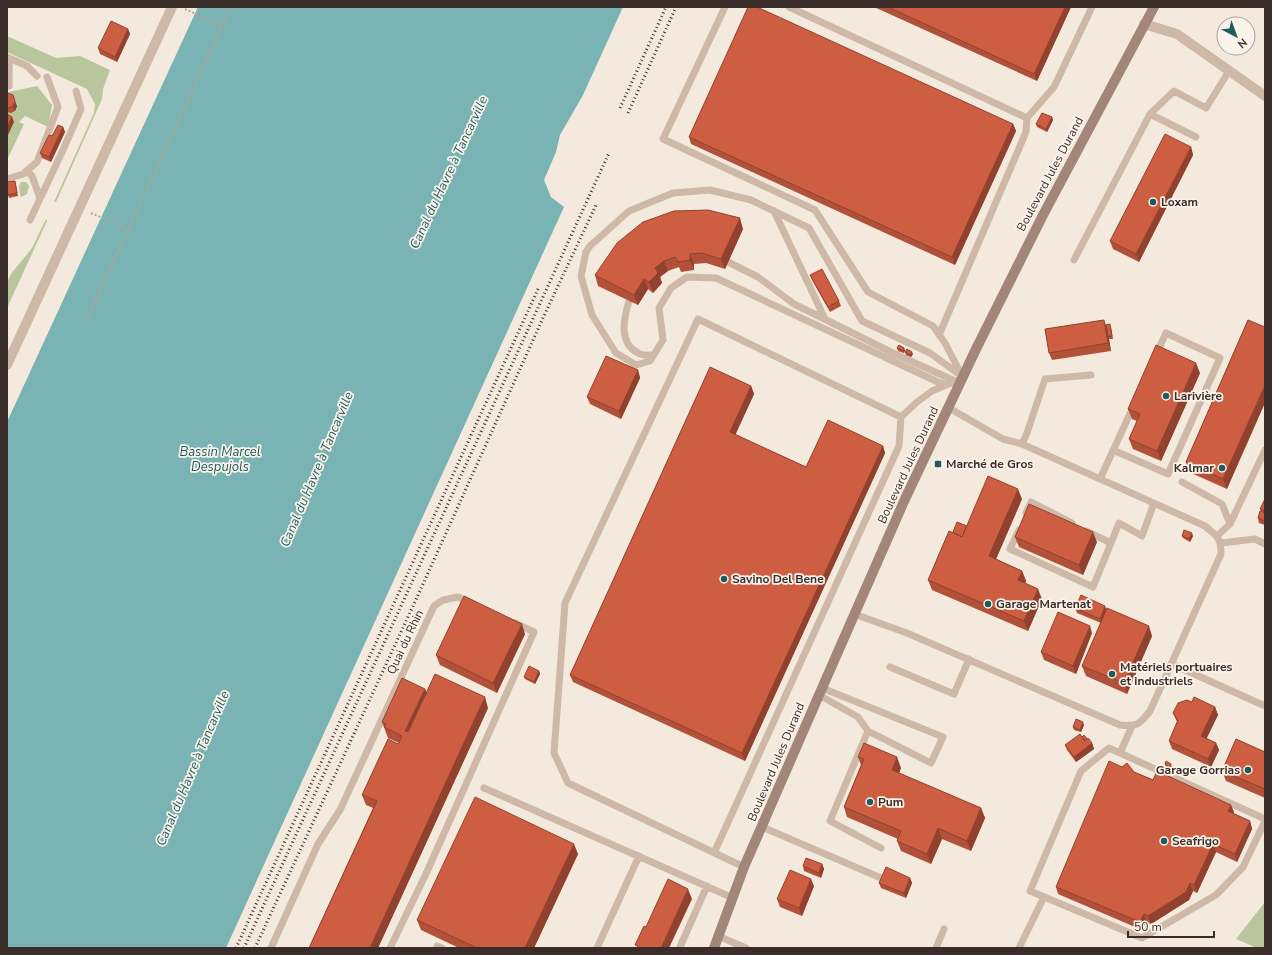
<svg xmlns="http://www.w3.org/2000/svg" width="1272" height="955" font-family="'Nunito Sans',sans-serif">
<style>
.green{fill:#b9c59c}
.water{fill:#7ab3b4}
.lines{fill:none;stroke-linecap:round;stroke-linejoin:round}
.path{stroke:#baa292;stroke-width:2;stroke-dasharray:2 2;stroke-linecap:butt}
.lane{stroke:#ceb8a8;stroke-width:7}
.street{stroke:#ceb8a8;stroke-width:10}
.secondary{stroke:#a28679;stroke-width:10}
.rail{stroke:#3a2d29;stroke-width:3;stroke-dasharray:1 3;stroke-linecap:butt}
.wall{fill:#b15139}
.shaded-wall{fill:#90422e}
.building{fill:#ce5e42;stroke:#90422e}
.poi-dot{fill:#1b5d5f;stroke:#fbf3ea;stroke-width:1.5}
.labels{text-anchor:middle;stroke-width:3.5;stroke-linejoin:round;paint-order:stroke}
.street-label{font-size:12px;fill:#3a2d29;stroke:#fbf3ea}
.poi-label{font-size:12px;font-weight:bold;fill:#3a2d29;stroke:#fbf3ea;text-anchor:start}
.water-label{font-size:13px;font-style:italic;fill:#1b5d5f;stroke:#fbf3ea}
</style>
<rect width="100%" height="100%" fill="#f4e9dd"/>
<path class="green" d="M7,36L56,58L80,56L110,70L103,89L102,99L56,202H54L94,113L95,104L87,89L7,52Z
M37,86L52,105L48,127L25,116L19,122L24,124L7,160V98L9,92Z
M21,182H26L29,186L27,194L21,197L20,194L19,186Z
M46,219L47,221L7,308V283L11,274L32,248Z
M1265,902V948H1257L1236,939Z"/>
<path class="water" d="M198,7H623L583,95L560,135L556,152L544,180L551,197L564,207L226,948H7V422Z"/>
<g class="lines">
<path class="path" d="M185,9L222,26
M91,213L129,229
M87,319L231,7"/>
<path class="lane" d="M725,7L663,139L815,210L868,292L933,326L945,343L962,376
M789,7L1027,118L1054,87L1092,7
M7,57L27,66L37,76
M9,58V86
M1150,114L1196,137
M27,171L32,176L40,198
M7,179L23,174L37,162L58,107L47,77
M774,211L825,319
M30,220L63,150L81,109L76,91
M1074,260L1150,114L1174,91L1206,108L1229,71
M728,262L758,277L794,304L893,353L955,381
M629,301C624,318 618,343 638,353C642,356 649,355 653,355
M939,335L1026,132L1027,118
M947,385L938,382L716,278L687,277L671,288L659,308L663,340L650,361L636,365L616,353L592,315L581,276L586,252L590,246L629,211L673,193L710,190L751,200L809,228L862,321L930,353L963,377
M1022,444L1027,433L1045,379L1091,375
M1113,450L1168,474L1220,358L1166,333L1156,355
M1100,479L1134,405
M1182,482L1222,504L1230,524
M1026,513L1031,502L1072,523
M1019,530L1010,549L1093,587L1111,543
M1086,531L1111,543L1119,523L1142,536L1154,503
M1217,536L1230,524L1265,450
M1221,543L1255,539L1265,544
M854,614L907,633L1120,725C1137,727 1140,724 1150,711L1221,554C1221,537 1217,536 1205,526L1022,444L1003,439L949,408
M1172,664L1265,706
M890,667L954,694L969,659
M819,695L858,717L868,731L931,763L943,737L822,688
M868,731L830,821L881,848
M1120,753L1132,726
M484,788L733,898
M1265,819L1109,748L1081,771L1030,891L1142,938L1216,895L1243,867L1265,821
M762,827L881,878
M714,853L899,446L901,417
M744,867L568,783L554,753L565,603L698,319L901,417L917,402L932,391L963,378
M718,936L746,948
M437,946L442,948
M680,947L707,886
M271,948L318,844L340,810L434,606L443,600L458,597L471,603
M390,948L425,876L534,632L515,623
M597,948L639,856
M936,948L944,929
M1019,948L1044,897"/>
<path class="street" d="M1144,24L1177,34L1265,96
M7,365L172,7"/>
<path class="secondary" d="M714,948L744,867L819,695L905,499L976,349L1043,215L1154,7"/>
<path class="rail" d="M620,108L666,7
M628,113L676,7
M236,948L539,287
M244,948L609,153
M255,948L419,593L543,318L596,205"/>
</g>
<path class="wall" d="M874,7H1071L1037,81Z
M128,29L130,34L117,62L100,54L98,48Z
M7,94L17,106L15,111L11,113L7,112Z
M1052,117L1053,120L1047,132L1037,127L1036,124Z
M1013,124L1016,131L955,265L691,144L689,137Z
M63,127L65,132L51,162L42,158L40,153L52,136Z
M1191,147L1193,155L1139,262L1113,249L1110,241Z
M15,181L18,196L9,198L8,195Z
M743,229L725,269L706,263L694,264V270L681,272L679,267L668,271L660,277L662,283L653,293L648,289L638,305L598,286L595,275Z
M810,275L839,301L841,306L830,312L812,280Z
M1248,320L1227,489L1189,472L1186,462Z
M1106,325L1111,327L1113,339H1109L1111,351L1052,360L1049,353Z
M897,348L905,350L904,353L898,351Z
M905,352L913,354L911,357L906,355Z
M638,370L640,378L621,419L590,404L587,397Z
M1200,373L1161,461L1133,449L1129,439L1137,421L1132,419L1128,409Z
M751,386L754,394L735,435L806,467L883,446L885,453L745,761L573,682L570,675Z
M1022,499L996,559L1022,571L1026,581L1025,583L1042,599L1028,631L932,590L928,580L967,526Z
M1265,499V525L1259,523L1258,518L1261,512L1260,509Z
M1182,536H1193L1190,542L1183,538Z
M1015,537L1097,542L1083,575L1019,547Z
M1075,608L1107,610L1152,636L1127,694L1086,676L1082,666L1101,623L1077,613Z
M1092,633L1076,674L1044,660L1041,652Z
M525,634L497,693L440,665L436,655Z
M539,671L540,674L535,684L525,679L524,677Z
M425,689L426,692L488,708L378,948H309L373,808L366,805L362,795L399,743L388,738L382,722Z
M1192,702L1215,707L1218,715L1206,738L1216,743L1219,750L1211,767L1172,749L1169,741L1177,722L1173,713Z
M1084,725L1081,732L1074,730L1073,727Z
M1082,737L1092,743L1094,749L1076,762L1067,750L1065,745Z
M1265,752V798L1226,781L1222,771Z
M858,757L901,768L899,773L981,808L985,818L971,851L942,839L931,864L901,851L897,841L898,839L847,817L844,807L861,765Z
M1165,764L1172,767L1171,770L1166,767Z
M1134,772L1234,812L1233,814L1250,821L1252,829L1237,862L1216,852L1197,893L1193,891L1189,900L1151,924L1146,922L1142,930L1058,894L1056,887Z
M578,854L534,948H459L421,930L417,920Z
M822,864L824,869L821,878L804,871L803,866Z
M910,878L912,883L906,898L881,888L879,883Z
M814,886L802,916L780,907L777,899Z"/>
<path class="shaded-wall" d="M1065,7H1071L1037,81L1034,74Z
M128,29L130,34L117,62L115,57Z
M15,101L17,106L15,111L13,106Z
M12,117L14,122L8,135L7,133V128Z
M1052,117L1053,120L1047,132L1046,129Z
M1013,124L1016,131L955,265L952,257Z
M63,127L65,132L51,162L49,157Z
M1191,147L1193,155L1139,262L1136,254Z
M740,218L743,229L725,269L721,259Z
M690,254L694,264V270L690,260Z
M664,261L668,271L660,277L662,283L653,293L649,282L655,268Z
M644,279L648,289L638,305L634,295Z
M1104,320L1107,328L1111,351L1108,343Z
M904,348L905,350L904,353L903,351Z
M912,352L913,354L911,357L910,355Z
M1196,363L1200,373L1161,461L1157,451Z
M638,370L640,378L621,419L619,411Z
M1265,385V403L1227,489L1223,479Z
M751,386L754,394L733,440L730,432Z
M883,446L885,453L745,761L742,753Z
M1018,489L1022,499L993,566L989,556Z
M1093,532L1097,542L1083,575L1079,565Z
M1192,533L1193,536L1190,542L1189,539Z
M1022,571L1026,581L1022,590L1018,580Z
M1038,589L1042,599L1028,631L1024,621Z
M1105,606L1107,611L1102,624L1100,619Z
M522,624L525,634L497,693L493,683Z
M1090,626L1092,633L1076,674L1073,666Z
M1149,626L1152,636L1127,694L1124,683Z
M539,671L540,674L535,684L534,682Z
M425,689L429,700L409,741L405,731Z
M485,697L488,708L378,948H370Z
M1215,707L1218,715L1204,744L1201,736Z
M1083,722L1084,725L1081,732L1080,730Z
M1092,743L1094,749L1076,762L1074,757Z
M1216,743L1219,750L1211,767L1208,759Z
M897,757L901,768L896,781L892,770Z
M1171,764L1172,767L1171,770L1170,767Z
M1231,805L1234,812L1231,819L1228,811Z
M981,808L985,818L971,851L967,841Z
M1250,821L1252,829L1237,862L1235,854Z
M938,828L942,839L931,864L927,854Z
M574,844L578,854L534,948H525Z
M1213,844L1216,852L1197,893L1194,885Z
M822,864L824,869L821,878L819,873Z
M910,878L912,883L906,898L904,893Z
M811,879L814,886L802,916L799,908Z
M1190,883L1193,891L1189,900L1151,924L1148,916Z
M688,889L692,899L669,948H661Z
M1144,914L1146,922L1142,930L1140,922Z"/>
<path class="building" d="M748,7H757L1013,124L952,257L689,137Z
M888,7H1065L1034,74Z
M111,21L128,29L115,57L98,48Z
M8,93L13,95L15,101L13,106L9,108L7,107V94Z
M1042,113L1052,117L1046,129L1036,124Z
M7,114L12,117L7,128Z
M58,125L63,127L49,157L40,153L49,135L52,136Z
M1165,134L1191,147L1136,254L1110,241Z
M15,181L17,193L8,195L7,182Z
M708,210L740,218L721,259L702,253L690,254V260L678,262L675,257L664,261L655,268L658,273L649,282L644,279L634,295L595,275L617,243L643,222L674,211Z
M822,269L839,301L828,307L810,275Z
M1104,320L1108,343L1049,353L1045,329Z
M1248,320L1265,327V385L1223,479L1186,462Z
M1110,324L1112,336H1108L1106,325Z
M899,345L904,348L903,351L897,348Z
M1156,345L1196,363L1157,451L1129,439L1140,414L1128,409Z
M907,349L912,352L910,355L905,352Z
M606,356L638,370L619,411L587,397Z
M710,367L751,386L730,432L806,467L828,420L883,446L742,753L570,675Z
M988,476L1018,489L989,556L1022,571L1018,580L1038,589L1024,621L928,580L949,531L962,537Z
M1265,499V511L1260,509Z
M1029,504L1093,532L1079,565L1015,537Z
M1260,511L1265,513V521L1258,518Z
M957,522L967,526L962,537L953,532Z
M1184,530L1192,533L1189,539L1182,536Z
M1081,595L1105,606L1100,619L1075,608Z
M464,596L522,624L493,683L436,655Z
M1107,608L1149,626L1124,683L1082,666Z
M1058,612L1090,626L1073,666L1041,652Z
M529,666L539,671L534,682L524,677Z
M435,674L485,697L370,948H309L377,801L362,795L388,739L398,744L402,736L384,727L386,724L382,722L402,678L425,689L405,731L408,732Z
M1194,697L1215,707L1201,736L1216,743L1208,759L1169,741L1178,720L1173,713L1178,703L1187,700L1192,702Z
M1076,719L1083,722L1080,730L1073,727Z
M1080,734L1085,741L1088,738L1092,743L1074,757L1065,745Z
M1084,735L1087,739L1085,741L1082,737Z
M1236,739L1265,752V789L1222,771Z
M864,743L897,757L892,770L981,808L967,841L938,828L927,854L897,841L901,831L844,807L864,759L858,757Z
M1109,761L1122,767L1127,763L1134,772L1153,780L1157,771L1231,805L1228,811L1250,821L1235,854L1213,844L1194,885L1190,883L1186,892L1148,916L1144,914L1140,922L1056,887Z
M1166,761L1171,764L1170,767L1165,764Z
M475,797L574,844L525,948H477L417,920Z
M806,858L822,864L819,873L803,866Z
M886,867L910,878L904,893L879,883Z
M790,870L811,879L799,908L777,899Z
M668,879L688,889L661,948H637L638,946L635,945L644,926L646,927Z"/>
<g class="poi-dot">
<circle cx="1153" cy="202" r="4"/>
<circle cx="1166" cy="396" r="4"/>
<rect x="934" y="460" width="8" height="8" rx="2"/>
<circle cx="1222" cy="468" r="4"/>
<circle cx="724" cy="579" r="4"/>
<circle cx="988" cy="604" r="4"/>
<circle cx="1112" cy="674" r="4"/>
<circle cx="1248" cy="770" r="4"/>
<circle cx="870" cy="802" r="4"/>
<circle cx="1164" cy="841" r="4"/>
</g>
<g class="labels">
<g class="street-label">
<text transform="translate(1050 174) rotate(-62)" y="4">Boulevard Jules Durand</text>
<text transform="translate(908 465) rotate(-65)" y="4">Boulevard Jules Durand</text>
<text transform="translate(405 642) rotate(-65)" y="4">Quai du Rhin</text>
<text transform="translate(776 762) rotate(-67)" y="4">Boulevard Jules Durand</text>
</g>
<g class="poi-label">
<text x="1161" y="206">Loxam</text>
<text x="1174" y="400">Larivière</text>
<text x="946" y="468">Marché de Gros</text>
<text x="1214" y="472" text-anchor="end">Kalmar</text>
<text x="732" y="583">Savino Del Bene</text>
<text x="996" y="608">Garage Martenat</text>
<text x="1120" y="671">Matériels portuaires<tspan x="1120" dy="14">et industriels</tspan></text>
<text x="1240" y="774" text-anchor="end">Garage Gorrias</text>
<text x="878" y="806">Pum</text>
<text x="1172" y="845">Seafrigo</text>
</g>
<g class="water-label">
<text transform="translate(448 172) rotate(-65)" y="5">Canal du Havre à Tancarville</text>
<text x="220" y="456">Bassin Marcel<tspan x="220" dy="15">Despujols</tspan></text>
<text transform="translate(316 469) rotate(-67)" y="5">Canal du Havre à Tancarville</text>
<text transform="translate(192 768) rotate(-67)" y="5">Canal du Havre à Tancarville</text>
</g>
</g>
<rect width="1272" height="955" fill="none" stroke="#3a2d29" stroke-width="16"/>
<g transform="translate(1236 36) rotate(139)"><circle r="19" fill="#fbf3ea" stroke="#aea49d"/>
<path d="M0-3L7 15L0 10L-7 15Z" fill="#1b5d5f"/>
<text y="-6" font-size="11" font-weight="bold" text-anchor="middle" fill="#3a2d29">N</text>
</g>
<path d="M1128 931v6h86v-6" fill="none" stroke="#3a2d29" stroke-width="2"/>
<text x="1134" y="931" font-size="12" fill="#3a2d29" stroke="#fbf3ea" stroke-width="3" paint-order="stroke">50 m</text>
</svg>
